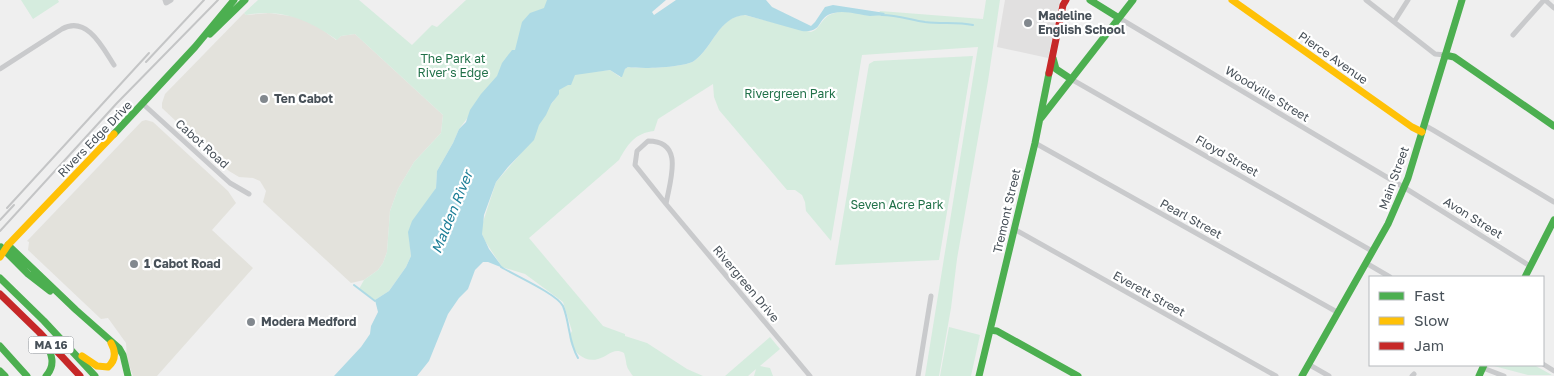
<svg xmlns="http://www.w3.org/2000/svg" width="1554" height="376" font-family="'Golos Text',sans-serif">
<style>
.commercial{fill:#e3e2dc}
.education{fill:#e1e0e0}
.green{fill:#d5ecde}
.water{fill:#aedae5}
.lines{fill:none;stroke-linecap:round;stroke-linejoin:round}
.stream{stroke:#aedae5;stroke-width:2}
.street{stroke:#c9cacc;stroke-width:5}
.fast{stroke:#4caf50;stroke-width:7}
.slow{stroke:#ffc107;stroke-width:7}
.jam{stroke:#c62828;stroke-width:7}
.rail{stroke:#c4c5c6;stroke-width:2}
.poi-dot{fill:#82888e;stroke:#fff;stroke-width:2}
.labels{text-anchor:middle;stroke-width:4.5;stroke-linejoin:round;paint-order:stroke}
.shield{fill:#fff;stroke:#7f858b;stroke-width:1}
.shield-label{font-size:11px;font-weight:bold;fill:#485159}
.poi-label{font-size:12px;font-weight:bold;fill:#485159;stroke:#fff;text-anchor:start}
.street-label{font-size:12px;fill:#485159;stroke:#fff}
.park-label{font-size:12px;fill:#217149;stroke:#fff}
.water-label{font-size:14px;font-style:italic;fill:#1c7e97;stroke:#fff}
</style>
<rect width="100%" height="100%" fill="#efefef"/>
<path class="commercial" d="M244,13L246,15L269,13L297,17L319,27L336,40L341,36L355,34L443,115L441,133L414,162L398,189L390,211L387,252L383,263L378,270L364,280L351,283L263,202L266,191L260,181L253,178L239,177L229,171L162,108V103L165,94Z
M146,120L153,122L228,191L236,203L212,230L253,268L157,376H133L127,359L126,343L108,318L101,319L28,250L29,242L27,241L142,121Z"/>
<path class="education" d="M1005,0H1060L1048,58L997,47Z"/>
<path class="green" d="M21,0H58L59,2L33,19Z
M258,0H359L412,45L432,25L437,27L466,0H549L545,10L499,77L459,129L453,143L437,171L436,188L409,235L411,256L406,267L389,291L375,300L359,289L364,280L378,270L383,263L387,252L390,211L398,189L414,162L441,133L443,115L355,34L341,36L337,40C309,20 281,8 246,15L244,13Z
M986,0H1000L988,81L957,259L951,308L939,376H925L978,47L862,55L831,241L806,211L805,202L802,195L795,190H787L719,110L714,97L713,84L658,119L654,131C635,133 628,144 619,160L529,238L603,326L625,334V336L647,343L687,369L703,376H633C624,364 628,366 624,353C613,347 608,357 598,359C585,363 573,352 570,341C569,335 571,333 572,331L563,302L525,274L502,267L485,241L482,234V225L496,182L529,144L546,108L553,102L558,89L572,74L610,70L620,77L625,69L628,67C642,69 682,68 694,61C713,48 718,17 744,15L811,32C821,29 821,16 835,13C847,9 864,17 878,15L880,11L983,19Z
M973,56L939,260L835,265L869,64L874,61Z
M949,327L980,335L971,376H940Z
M770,337L780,349L760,366L770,368L773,376H754L756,369L748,376H725Z
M1490,365H1534L1552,375H1528Z"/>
<path class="water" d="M547,0H666L652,12L654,15L676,0H766L772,7L811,26L815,22L825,7L833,5L885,13L882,16C878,15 874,16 870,16C859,15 845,10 834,13C815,17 825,33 802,31L745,15C718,17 713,48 694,61C682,68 642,69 628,67L625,69L622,77H621L610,70L575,75L571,85H568L559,90V94L551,104L546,115L539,125L534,140L508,167L496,182L484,215L482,234L489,249L503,268L488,262H483L475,270L468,289L459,298L448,314L429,361L417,376H334L361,347L370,334L371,326L378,312L375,300L389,291L406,267L411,256L408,232L412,221L436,188L437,171L453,143L459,129L466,122L470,110L481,94L497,76L502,63L512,50H515L522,22L530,13L544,8Z"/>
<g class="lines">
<path class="stream" d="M882,15C897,15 911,20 925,22C942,24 957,22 973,25
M501,267C514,275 557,294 563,306C570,323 568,341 578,358
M354,285L375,301"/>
<path class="street" d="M165,0L166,3L171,0
M1366,0L1435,54L1445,55
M1545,0L1554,8
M1119,18L1405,188L1530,266
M1394,22L1408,0
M1513,35L1544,0
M0,69L62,29C87,15 103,48 114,65
M1071,79L1372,251
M143,104L230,183L249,194
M1424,125L1433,130L1554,202
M648,141C685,141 670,180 666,204L635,165L637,151Z
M1035,143L1337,312
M666,204L810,376
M1014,229L1276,376
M1366,263L1390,277
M1308,364L1329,376
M1543,364L1554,371
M1483,368L1504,376
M918,376L931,296
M1412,376L1414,374"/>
<path class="fast" d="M1090,0L1119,18
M210,34L245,0
M1445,55L1454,57L1554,126
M1053,58L1056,69L1071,79
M1041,118L1133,0
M114,134L195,47L234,0
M8,245L76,310L119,348L123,355L128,376
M1,247L28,274L50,291
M1525,277L1554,220
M0,278L44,321L95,376
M990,330L997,331L1078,376
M45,342C52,354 56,365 46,376
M0,346L27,376
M0,371L5,376
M979,376L1035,143L1049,73
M1302,376L1388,224L1408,178L1462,0
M1479,376L1484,365"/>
<path class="slow" d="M1232,0L1412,127L1422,132
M0,257L8,245L114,134
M82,356L97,366L108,367C116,360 116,352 111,343"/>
<path class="jam" d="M1049,73L1063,5L1066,0
M0,294L39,332L80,376"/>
<path class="rail" d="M146,62L204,0
M7,208L149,53
M0,220L14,205
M0,231L117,103L218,0"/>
</g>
<g class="poi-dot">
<circle cx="1028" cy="23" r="5"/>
<circle cx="264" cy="99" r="5"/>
<circle cx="134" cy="264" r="5"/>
<circle cx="251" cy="322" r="5"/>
</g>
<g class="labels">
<rect class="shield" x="28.5" y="336.5" width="45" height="17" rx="4"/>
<g class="shield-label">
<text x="51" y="349">MA 16</text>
</g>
<g class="poi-label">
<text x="1038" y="20">Madeline<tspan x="1038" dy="14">English School</tspan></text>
<text x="274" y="103">Ten Cabot</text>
<text x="144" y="268">1 Cabot Road</text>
<text x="261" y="326">Modera Medford</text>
</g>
<g class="street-label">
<text transform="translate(1333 58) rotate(35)" y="4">Pierce Avenue</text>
<text transform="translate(1267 94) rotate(31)" y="4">Woodville Street</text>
<text transform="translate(95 139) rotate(-46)" y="4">Rivers Edge Drive</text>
<text transform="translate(202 144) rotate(42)" y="4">Cabot Road</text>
<text transform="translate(1227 156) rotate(30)" y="4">Floyd Street</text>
<text transform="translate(1394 178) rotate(-70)" y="4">Main Street</text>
<text transform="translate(1007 211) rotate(-77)" y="4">Tremont Street</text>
<text transform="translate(1473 218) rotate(32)" y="4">Avon Street</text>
<text transform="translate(1191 219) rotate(29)" y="4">Pearl Street</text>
<text transform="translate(746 284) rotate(50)" y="4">Rivergreen Drive</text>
<text transform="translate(1149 294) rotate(29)" y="4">Everett Street</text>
</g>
<g class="park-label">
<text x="453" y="63">The Park at<tspan x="453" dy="14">River's Edge</tspan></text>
<text x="790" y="98">Rivergreen Park</text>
<text x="897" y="209">Seven Acre Park</text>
</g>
<g class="water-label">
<text transform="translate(452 212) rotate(-68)" y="5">Malden River</text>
</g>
</g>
<rect x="1369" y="276" width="175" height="90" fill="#ffffff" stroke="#b6b9bd"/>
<rect x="1379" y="292" width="25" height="8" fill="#4caf50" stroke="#b6b9bd"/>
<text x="1414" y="301" font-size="15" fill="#485159">Fast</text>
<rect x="1379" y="317" width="25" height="8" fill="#ffc107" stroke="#b6b9bd"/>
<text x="1414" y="326" font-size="15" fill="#485159">Slow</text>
<rect x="1379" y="342" width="25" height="8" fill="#c62828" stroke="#b6b9bd"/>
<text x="1414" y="351" font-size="15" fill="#485159">Jam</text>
</svg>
